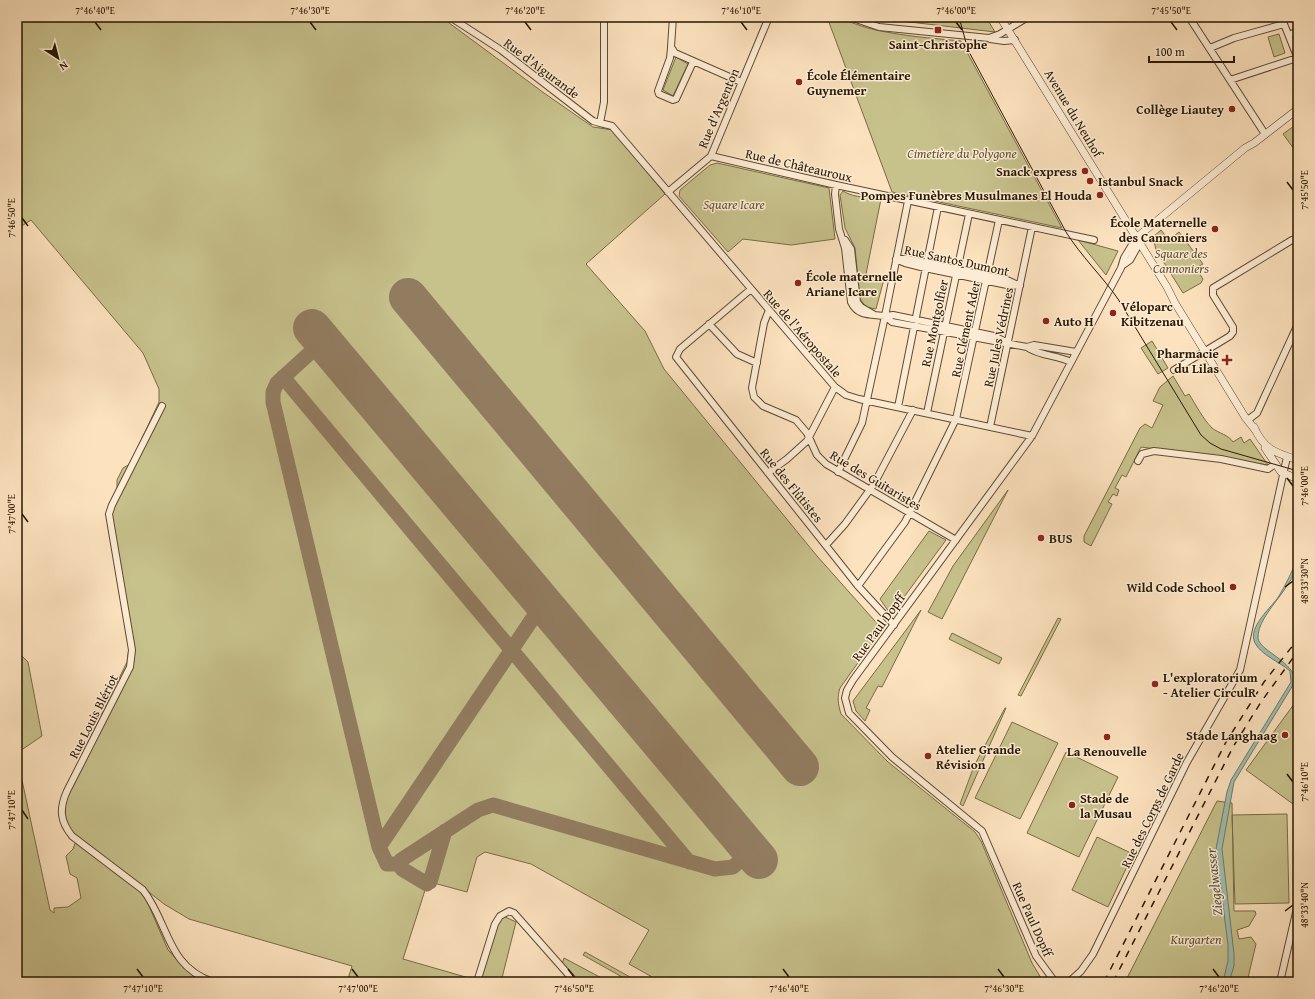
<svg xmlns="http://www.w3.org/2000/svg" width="1315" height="999" font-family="'Gentium Book Plus',serif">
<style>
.green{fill:#c7c18c;stroke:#786c46}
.water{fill:#9fbeb0;stroke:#707b6a}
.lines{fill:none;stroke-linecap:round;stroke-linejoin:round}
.taxiway{stroke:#927c60;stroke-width:15}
.runway{stroke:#927c60;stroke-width:38}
.minor-casing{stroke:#5e4a30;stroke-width:8}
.tertiary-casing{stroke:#5e4a30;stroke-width:8}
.minor{stroke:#fdecd5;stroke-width:6}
.tertiary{stroke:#fdecd5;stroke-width:7}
.tram{stroke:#291701;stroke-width:1}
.rail{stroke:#291701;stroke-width:1.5;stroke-dasharray:7 7;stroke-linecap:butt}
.ticks{fill:none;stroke:#291701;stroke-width:1.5}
.poi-dot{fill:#8f2418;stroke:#fdecd5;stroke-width:1.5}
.labels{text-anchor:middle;stroke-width:3;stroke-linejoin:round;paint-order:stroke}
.poi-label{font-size:13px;font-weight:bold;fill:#291701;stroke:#fdecd5;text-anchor:start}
.street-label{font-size:13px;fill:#291701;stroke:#fdecd5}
.park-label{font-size:13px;font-style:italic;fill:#605232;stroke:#fdecd5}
.water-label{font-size:14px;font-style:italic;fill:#52513e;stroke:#fdecd5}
.neatline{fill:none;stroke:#291701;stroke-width:1.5}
.ticks-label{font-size:10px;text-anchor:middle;fill:#291701}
</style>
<rect width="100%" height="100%" fill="#fce2be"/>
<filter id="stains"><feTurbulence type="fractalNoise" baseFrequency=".005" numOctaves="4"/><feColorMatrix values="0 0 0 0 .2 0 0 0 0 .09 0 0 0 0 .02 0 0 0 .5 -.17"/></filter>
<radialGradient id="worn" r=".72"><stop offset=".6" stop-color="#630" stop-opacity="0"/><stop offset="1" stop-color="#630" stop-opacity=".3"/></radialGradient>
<path class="green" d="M17,17H441L544,93L593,127L613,130L665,194L586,264L645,331L664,369L817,556L882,629L840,688C837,697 838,704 841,714L888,762L975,832L981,841L1032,963L1041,978L1039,982H661L629,964L649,930L531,864L485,852L477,857L467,892L430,882L427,884L403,959L476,980L499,914L516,922L501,982H347L352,966L189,919L164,904L140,885L168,950L191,974L209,982H17V757L50,910L54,913V908L68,907L81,898L77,878L70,874L66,856L73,849L77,838L66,823L65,806L70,779L127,662L129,648L107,513L117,489V480L123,468L130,464L159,402V389L143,353L31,220L17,229Z
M827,17C843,17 857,26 872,29C901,36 931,38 961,41L1062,228L892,192Z
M903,17H986L995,32L901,21Z
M1279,34L1285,53L1274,57L1268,37Z
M676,57L688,64L673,96L663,90Z
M1294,126L1298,129V148L1294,149L1283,134Z
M717,163L829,188L835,239L791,245L743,239L728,252L679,196L680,190L710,165Z
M843,191C856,199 868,196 881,199L866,274L884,279L876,309L866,307L860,299L855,248L845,228L840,195Z
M1161,230L1169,240L1179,232L1203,264L1196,268L1203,279L1201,283L1183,293L1156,250L1153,237Z
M1078,240L1118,251L1106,275Z
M1152,341L1168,368L1158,374L1141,348Z
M1173,376L1185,396L1189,394C1196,405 1203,419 1212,428C1218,433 1229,435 1233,442L1241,437L1244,443L1250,439L1268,465L1141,447L1126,477L1122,475L1115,488L1119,490L1117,496L1113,494L1108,502L1112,504L1091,546L1084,542V536L1140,428L1145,424L1152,428L1163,405L1153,401L1160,387Z
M1008,490L942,619L928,612L953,566Z
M929,531L946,540L893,612H889L880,599Z
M921,610L882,687L878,686L866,708L870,710L865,721L856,711L853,701Z
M1058,618L1061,619L1021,696L1018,695Z
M952,633L1002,658L999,664L949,639Z
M17,651L28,662L42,736L17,753Z
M1297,700L1298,798L1293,804L1246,770Z
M1005,708H1006L963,806L960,804L974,766Z
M1012,722L1058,743L1020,819L975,798Z
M1066,752L1118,777L1079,857L1027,833Z
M1217,801L1232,803L1234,911H1255L1256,914L1249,926L1237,930L1239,939L1251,937L1256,944L1247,982H1125Z
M1287,814L1289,903L1235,904L1232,815Z
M1097,837L1133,854L1108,907L1072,890Z
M585,952L639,982H631L583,955Z
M564,958L609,982H577L560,970Z"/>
<path class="water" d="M1298,557C1298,586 1257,613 1258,638C1259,650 1290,660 1295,678L1293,685L1234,782L1232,793L1222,849L1234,954V966L1229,982H1223L1228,961V945L1216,849L1227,792L1231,780L1291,682L1290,671C1280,662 1261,655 1255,643C1247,627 1272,607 1279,596C1286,584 1293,570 1298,557Z"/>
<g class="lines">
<path class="taxiway" d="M323,341L277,383L273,392V402L379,847L387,864H399
M283,377L689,862
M379,847L543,603
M430,882L445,831
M427,884L402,869L399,864L401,860L478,810L493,805L715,869L733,867L751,851"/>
<path class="runway" d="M408,297L800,767
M312,328L759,860"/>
<g class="minor-casing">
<path id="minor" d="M450,17L501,50L593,121L600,123
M604,17V102L600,123L612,126L835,387L846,395L859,399L1032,436
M673,17L671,47L675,53L741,82
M850,17L879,27L989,38L1000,34L1028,17
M1189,17L1265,134
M1289,35L1298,31
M990,39L1004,41L1015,40
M671,48L670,58L658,91L659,94L673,100L676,99L693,62
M1210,48L1234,38L1284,24L1298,59
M1230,80L1297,58
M1293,113L1298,119
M711,156L836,185L1094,240
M836,185L835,194L839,229L845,248L851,302C858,317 871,314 885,316
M668,192L711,156L769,17
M845,240L851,249L857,302L861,307L873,314
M896,259H908L1007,280L1020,286L1007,285L925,268L905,263Z
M1123,265L1130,260L1139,244
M751,289L680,349L676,357L858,586L894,625
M769,310L764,323L752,388L754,397L763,406L796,420L807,433L817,455L826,464L956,540
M709,324L737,354L757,363
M1008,343L994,336L893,315L885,316L892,322L1027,347
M1071,362C1057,355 1039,356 1027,347L1034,345L1076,352
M1174,370L1230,336L1233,332V327L1213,295V288L1292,240L1298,239
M162,406L112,505L109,514L132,650L130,667L67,791C59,809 60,821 72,836L143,890C169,923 166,966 213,982
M898,407L938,207
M927,413L969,214
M1249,419L1257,413L1298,324
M990,427L1032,227
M1138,461L1142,454L1154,451L1221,459L1268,469L1275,464
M838,472L862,423L885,316L908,201
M768,473L787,459L807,441L835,387
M826,545L845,524L874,484L913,410
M858,586L905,522L956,419L999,220
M477,982L495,924L500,916L509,911L514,913L575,982
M1055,982L1036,956L982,831L892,757L849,713L845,698L847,690L853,680L1032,436L1121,268L1124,258L1136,238
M1069,982L1081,971L1093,954L1187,762L1240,670L1287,457
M1280,982L1298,904"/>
</g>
<g class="tertiary-casing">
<path id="tertiary" d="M1000,17L1167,287L1175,303L1245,417L1256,431
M1136,238L1245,148L1254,143L1298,109
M1254,427C1264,450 1276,453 1298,460
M1265,448L1281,472L1298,479"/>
</g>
<use href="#minor" class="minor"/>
<use href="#tertiary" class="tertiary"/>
<path class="tram" d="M959,17L968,50L1066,232C1081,256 1102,276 1118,299L1201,435L1210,443L1221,449L1298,471"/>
<path class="rail" d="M1104,982L1226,742L1264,682L1298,639
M1113,982L1233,747L1261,702L1298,651"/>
</g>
<path class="ticks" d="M95,22L101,30M310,22L316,30M525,22L531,30M741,22L747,30M956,22L962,30M1171,22L1177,30M1287,182L1293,190M22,218L28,226M1287,478L1293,486M22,514L28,522M1285,587L1293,581M1287,774L1293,782M22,810L28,819M1285,911L1293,905M137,969L143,977M352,969L358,977M568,969L574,977M783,969L789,977M998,969L1004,977M1213,969L1219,977"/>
<g class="poi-dot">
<rect x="934" y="26" width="8" height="8" rx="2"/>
<circle cx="799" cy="82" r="4"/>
<circle cx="1232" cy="109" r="4"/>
<circle cx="1085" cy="171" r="4"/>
<circle cx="1090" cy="181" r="4"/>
<circle cx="1100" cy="195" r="4"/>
<circle cx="1215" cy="229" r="4"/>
<circle cx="798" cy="283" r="4"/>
<circle cx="1113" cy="313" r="4"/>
<circle cx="1046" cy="321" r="4"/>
<path d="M1225 354h4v4h4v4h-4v4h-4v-4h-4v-4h4z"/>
<circle cx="1041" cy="538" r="4"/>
<circle cx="1233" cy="587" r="4"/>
<circle cx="1155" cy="684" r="4"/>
<circle cx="1285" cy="735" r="4"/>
<circle cx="1107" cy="737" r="4"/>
<circle cx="928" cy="756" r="4"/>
<circle cx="1072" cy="805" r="4"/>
</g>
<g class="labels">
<g class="poi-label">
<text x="938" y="49" text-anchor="middle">Saint-Christophe</text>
<text x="807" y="80">École Élémentaire<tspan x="807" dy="15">Guynemer</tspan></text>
<text x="1224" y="114" text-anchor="end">Collège Liautey</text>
<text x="1077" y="176" text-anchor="end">Snack express</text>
<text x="1098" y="186">Istanbul Snack</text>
<text x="1092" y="200" text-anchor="end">Pompes Funèbres Musulmanes El Houda</text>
<text x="1207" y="227" text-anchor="end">École Maternelle<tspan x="1207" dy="15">des Cannoniers</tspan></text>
<text x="806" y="281">École maternelle<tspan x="806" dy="15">Ariane Icare</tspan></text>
<text x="1121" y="311">Véloparc<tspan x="1121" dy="15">Kibitzenau</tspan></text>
<text x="1054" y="326">Auto H</text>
<text x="1219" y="358" text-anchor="end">Pharmacie<tspan x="1219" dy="15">du Lilas</tspan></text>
<text x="1049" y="543">BUS</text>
<text x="1225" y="592" text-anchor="end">Wild Code School</text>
<text x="1163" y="682">L'exploratorium<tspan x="1163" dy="15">- Atelier CirculR</tspan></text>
<text x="1277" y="740" text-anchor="end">Stade Langhaag</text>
<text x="936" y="754">Atelier Grande<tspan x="936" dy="15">Révision</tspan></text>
<text x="1107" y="756" text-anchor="middle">La Renouvelle</text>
<text x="1080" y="803">Stade de<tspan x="1080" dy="15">la Musau</tspan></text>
</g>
<g class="street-label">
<text transform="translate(542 68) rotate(37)" y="5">Rue d'Aigurande</text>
<text transform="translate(718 108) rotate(-67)" y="5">Rue d'Argenton</text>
<text transform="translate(1074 113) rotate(59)" y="5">Avenue du Neuhof</text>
<text transform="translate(799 165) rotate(13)" y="5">Rue de Châteauroux</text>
<text transform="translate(957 260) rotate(12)" y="5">Rue Santos Dumont</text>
<text transform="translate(934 323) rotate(-78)" y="5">Rue Montgolfier</text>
<text transform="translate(965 329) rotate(-78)" y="5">Rue Clément Ader</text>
<text transform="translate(803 333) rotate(49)" y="5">Rue de l'Aéropostale</text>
<text transform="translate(998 337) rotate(-78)" y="5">Rue Jules Védrines</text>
<text transform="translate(876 480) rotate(31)" y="5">Rue des Guitaristes</text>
<text transform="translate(792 485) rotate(51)" y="5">Rue des Flûtistes</text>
<text transform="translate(878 627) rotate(-54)" y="5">Rue Paul Dopff</text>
<text transform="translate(93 716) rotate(-63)" y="5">Rue Louis Blériot</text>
<text transform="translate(1152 810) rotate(-64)" y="5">Rue des Corps de Garde</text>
<text transform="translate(1033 919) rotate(66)" y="5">Rue Paul Dopff</text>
</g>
<g class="park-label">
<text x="962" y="158">Cimetière du Polygone</text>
<text x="734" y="209">Square Icare</text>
<text x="1181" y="258">Square des<tspan x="1181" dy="15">Cannoniers</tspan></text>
<text x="1196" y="944">Kurgarten</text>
</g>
<g class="water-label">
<text transform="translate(1214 882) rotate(-96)" y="5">Ziegelwasser</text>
</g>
</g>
<rect width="1315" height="999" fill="none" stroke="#fce2be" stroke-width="44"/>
<g transform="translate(58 58) rotate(144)" stroke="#fdecd5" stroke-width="3" paint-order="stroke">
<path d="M0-3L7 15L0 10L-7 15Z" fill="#291701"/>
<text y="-6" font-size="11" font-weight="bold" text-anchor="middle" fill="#291701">N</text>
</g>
<path d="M1149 56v6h85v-6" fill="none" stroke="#291701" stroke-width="2"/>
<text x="1155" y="56" font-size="12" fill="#291701" stroke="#fdecd5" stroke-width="3" paint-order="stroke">100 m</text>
<rect x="22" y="22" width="1271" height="955" class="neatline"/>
<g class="ticks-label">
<text x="95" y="14">7°46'40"E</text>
<text x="310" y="14">7°46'30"E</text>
<text x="525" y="14">7°46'20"E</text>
<text x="741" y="14">7°46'10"E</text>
<text x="956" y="14">7°46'00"E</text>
<text x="1171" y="14">7°45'50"E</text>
<text transform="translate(1304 190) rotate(-90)" y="4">7°45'50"E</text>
<text transform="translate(11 218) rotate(-90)" y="4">7°46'50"E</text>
<text transform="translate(1304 486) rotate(-90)" y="4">7°46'00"E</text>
<text transform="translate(11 514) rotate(-90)" y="4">7°47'00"E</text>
<text transform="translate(1304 581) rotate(-90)" y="4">48°33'30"N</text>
<text transform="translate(1304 782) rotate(-90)" y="4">7°46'10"E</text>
<text transform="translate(11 810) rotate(-90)" y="4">7°47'10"E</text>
<text transform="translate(1304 905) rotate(-90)" y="4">48°33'40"N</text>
<text x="143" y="992">7°47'10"E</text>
<text x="358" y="992">7°47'00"E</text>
<text x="574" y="992">7°46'50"E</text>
<text x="789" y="992">7°46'40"E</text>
<text x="1004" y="992">7°46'30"E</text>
<text x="1219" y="992">7°46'20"E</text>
</g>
<rect width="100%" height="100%" filter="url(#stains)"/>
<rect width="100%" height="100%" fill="url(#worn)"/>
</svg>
